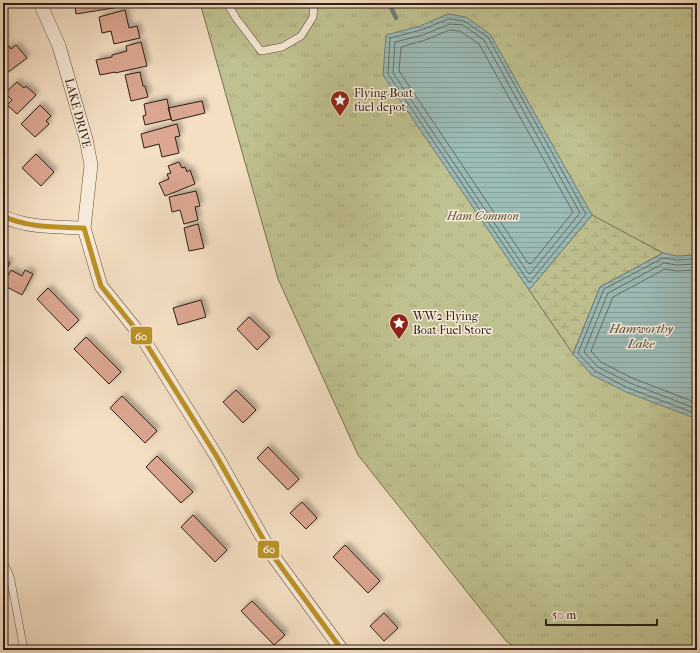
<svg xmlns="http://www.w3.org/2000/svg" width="700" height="653" font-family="'IM FELL French Canon',serif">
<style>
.grass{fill:url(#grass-tufts);stroke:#767052}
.wetland{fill:url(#wetland-marsh);stroke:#767052}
.water{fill:url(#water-rules);stroke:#707d77}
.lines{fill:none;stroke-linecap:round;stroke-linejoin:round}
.shore{stroke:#646e66;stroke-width:1}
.stream{stroke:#707d77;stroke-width:4.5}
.building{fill:#dca791;stroke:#2d1f15;filter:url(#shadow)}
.lane-casing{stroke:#5f4f40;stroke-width:8}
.street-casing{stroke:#5f4f40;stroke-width:14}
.lane{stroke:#f8ead8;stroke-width:7}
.street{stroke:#f8ead8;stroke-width:13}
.bus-1-casing{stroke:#f8ead8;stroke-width:8}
.bus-1{stroke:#ba9227;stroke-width:5}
.labels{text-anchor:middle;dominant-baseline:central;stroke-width:3;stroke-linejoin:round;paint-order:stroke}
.poi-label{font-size:12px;fill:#2d1f15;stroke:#f8ead8;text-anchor:start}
.street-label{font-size:12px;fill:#2d1f15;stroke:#f8ead8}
.park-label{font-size:12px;font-style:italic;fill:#59503a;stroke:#f8ead8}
.water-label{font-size:13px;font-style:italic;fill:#4e4e46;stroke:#f8ead8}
.line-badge{stroke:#f8ead8;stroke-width:1.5}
.badge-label{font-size:11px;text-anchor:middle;font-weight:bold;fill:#fff}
</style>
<defs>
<pattern id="grass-tufts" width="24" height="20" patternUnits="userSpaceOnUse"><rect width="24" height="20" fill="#c0c190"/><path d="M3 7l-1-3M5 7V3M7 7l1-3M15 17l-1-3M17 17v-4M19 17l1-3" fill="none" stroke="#a5a57b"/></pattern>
<pattern id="wetland-marsh" width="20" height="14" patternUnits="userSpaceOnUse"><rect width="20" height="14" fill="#c0c190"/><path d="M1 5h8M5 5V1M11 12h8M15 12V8" fill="none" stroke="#a5a57b"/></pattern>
<pattern id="water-rules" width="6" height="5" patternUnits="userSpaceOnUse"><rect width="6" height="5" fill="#9cbcb8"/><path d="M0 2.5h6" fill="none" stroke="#87a19d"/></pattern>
<filter id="shadow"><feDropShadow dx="3.5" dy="-3.5" stdDeviation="2" flood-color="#0004"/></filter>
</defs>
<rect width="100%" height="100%" fill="#f4dfc3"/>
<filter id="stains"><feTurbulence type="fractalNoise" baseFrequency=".005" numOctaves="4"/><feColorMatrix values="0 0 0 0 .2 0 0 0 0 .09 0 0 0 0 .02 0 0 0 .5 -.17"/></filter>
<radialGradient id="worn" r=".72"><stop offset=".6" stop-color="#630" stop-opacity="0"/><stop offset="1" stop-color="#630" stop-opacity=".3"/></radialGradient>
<path class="grass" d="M200 3H697V650H520L506 641 358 455 278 279Z"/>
<path class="wetland" d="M592 215 663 253 600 287 573 354 529 290Z"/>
<path class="water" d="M448 14 466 17 490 34 592 215 529 290 383 75 386 35 420 26Z
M663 253 677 256 697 255V419L626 392 592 375 573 354 600 287Z"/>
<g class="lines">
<path class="shore" d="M449 19 464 21 488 37 586 214 530 282 528 281 388 74 390 38 421 30Z
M450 24 463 25 484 40 580 213 530 274 528 273 393 73 395 42 423 35Z
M450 30 460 31 479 44 573 212 531 264 528 263 399 71 401 47 425 40Z
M697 259 677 260 663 258 604 289 578 353 595 371 628 388 697 414
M697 264 677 265 664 263 608 293 584 352 598 367 630 383 697 409
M697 270 677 271 665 269 613 297 591 351 601 362 632 378 697 403"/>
<path class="stream" d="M389 3 396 18"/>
</g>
<path class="building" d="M80 3H119L120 7 76 14 75 5 81 4Z
M3 4 5 42 3 43Z
M125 10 129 28 137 26 140 38 114 44 111 31 102 33 99 17Z
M141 42 147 66 115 73V72L100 75 96 60 112 57V55L127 51 126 46Z
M16 45 27 58 7 73 3 68V51L9 46 11 49Z
M140 72 143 86H145L148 97 131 101 125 75Z
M17 82 24 88 26 86 36 95 17 114 7 105 12 100 5 93Z
M167 99 171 119 145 125 143 116 146 115 144 104Z
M202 101 205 113 172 121 168 108Z
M40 105 51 116 46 121 49 124 35 137 21 124Z
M177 124 180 136 175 137 179 153 162 157 159 144 144 148 141 134Z
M36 154 54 172 41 186 22 168Z
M179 162 182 168 185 167 187 172 190 170 195 184 165 196 159 183 169 179 167 174 171 173 168 166Z
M196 191 200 206 195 207 198 220 184 224 180 210 172 212 169 197Z
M198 224 204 248 189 251 184 228Z
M3 259 10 263 3 276Z
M11 270 22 276 25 270 33 274 22 295 3 285Z
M48 288 79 320 68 331 37 299Z
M201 300 206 317 178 325 173 308Z
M249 317 270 337 257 350 237 329Z
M86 337 121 372 109 384 74 349Z
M236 390 256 410 243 423 223 402Z
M122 396 157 431 145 443 110 408Z
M268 447 299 479 288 490 257 458Z
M157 456 193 492 181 503 146 467Z
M302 502 317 518 306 529 290 513Z
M193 515 227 550 215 562 181 527Z
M345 545 380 581 368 593 333 557Z
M252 601 285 635 274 645 241 611Z
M384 613 398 628 384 641 370 626Z"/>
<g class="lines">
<g class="lane-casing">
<path id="lane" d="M227 3 236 18 261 51 282 47 301 36 313 17 314 3
M3 562 10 576 24 650"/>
</g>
<g class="street-casing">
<path id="street" d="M40 3 59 46 86 139 91 165 84 228 101 286 142 337 217 457 271 553 342 650
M3 216C24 228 60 227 84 228"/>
</g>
<use href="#lane" class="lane"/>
<use href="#street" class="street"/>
<g class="bus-1-casing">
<path id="bus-1" d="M3 216C28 228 56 227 84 228
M84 228 101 286 142 337 217 457 271 553 342 650"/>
</g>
<use href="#bus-1" class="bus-1"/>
</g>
<defs>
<g id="sight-pin" transform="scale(1)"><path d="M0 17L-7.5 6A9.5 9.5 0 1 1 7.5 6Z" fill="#8f2418" stroke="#f8ead8"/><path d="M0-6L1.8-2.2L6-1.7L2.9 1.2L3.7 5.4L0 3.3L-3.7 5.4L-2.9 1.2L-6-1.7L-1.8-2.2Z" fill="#fff"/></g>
</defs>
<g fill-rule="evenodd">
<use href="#sight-pin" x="340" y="100"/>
<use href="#sight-pin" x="399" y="323"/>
</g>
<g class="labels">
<g class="poi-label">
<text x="354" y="93">Flying Boat<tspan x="354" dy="14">fuel depot</tspan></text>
<text x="413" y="316">WW2 Flying<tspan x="413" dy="14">Boat Fuel Store</tspan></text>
</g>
<g class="street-label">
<text transform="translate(78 113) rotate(75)">LAKE DRIVE</text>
</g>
<g class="park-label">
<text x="483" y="216">Ham Common</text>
</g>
<g class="water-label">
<text x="641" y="328">Hamworthy<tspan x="641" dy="15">Lake</tspan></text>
</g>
</g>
<g class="line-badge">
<rect x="130" y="326" width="23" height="19" rx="4" fill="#ba9227"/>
<rect x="257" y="540" width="23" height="19" rx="4" fill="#ba9227"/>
</g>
<g class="badge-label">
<text x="141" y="340">60</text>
<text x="269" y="553">60</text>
</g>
<rect width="700" height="653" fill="none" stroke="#f4dfc3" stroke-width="16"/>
<rect x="4" y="4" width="692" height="645" fill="none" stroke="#2d1f15" stroke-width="2"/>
<rect x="8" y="8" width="684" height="637" fill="none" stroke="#2d1f15"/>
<path d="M546 619v6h111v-6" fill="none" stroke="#2d1f15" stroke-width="2"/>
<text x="552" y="619" font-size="12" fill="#2d1f15" stroke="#f8ead8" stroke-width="3" paint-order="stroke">50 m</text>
<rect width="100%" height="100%" filter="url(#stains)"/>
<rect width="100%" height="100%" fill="url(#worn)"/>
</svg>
